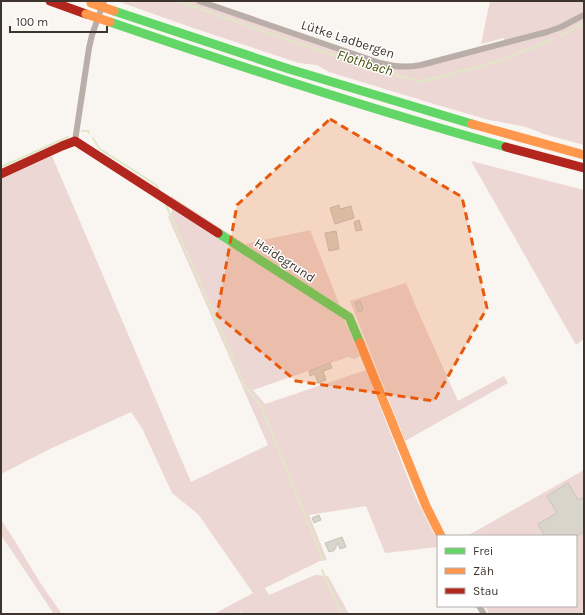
<svg xmlns="http://www.w3.org/2000/svg" width="585" height="615" font-family="Karla,sans-serif">
<style>
.green{fill:#edd7d4}
.lines{fill:none;stroke-linecap:round;stroke-linejoin:round}
.stream{stroke:#e0e7c6;stroke-width:2}
.building{fill:#d9d5ca;stroke:#c6c4bc}
.street{stroke:#baaea9;stroke-width:6}
.fast{stroke:#63d668;stroke-width:9}
.slow{stroke:#ff974d;stroke-width:9}
.jam{stroke:#b3261e;stroke-width:9}
.slow-bridge{stroke:#ff974d;stroke-width:9}
.marked{fill:#e8590c;fill-opacity:0.2;stroke:#e8590c;stroke-width:3;stroke-dasharray:8 5;stroke-linejoin:round}
.labels{text-anchor:middle;dominant-baseline:central;stroke-width:3;stroke-linejoin:round;paint-order:stroke}
.street-label{font-size:13px;fill:#3d352d;stroke:#fff}
.water-label{font-size:14px;font-style:italic;fill:#445007;stroke:#fff}
</style>
<rect width="100%" height="100%" fill="#f9f5f0"/>
<path class="green" d="M117 1H193L392 68 502 46 537 38 550 34 562 29 584 17V145L544 134 534 130 522 126 489 120 434 104 329 72 317 65 299 63 196 29Z
M490 1H584V12L556 27 504 41V38L481 44Z
M52 156 191 482 268 445 168 217 172 212 171 196 245 244 310 230 340 306 345 322 349 330 360 356 355 359 348 357 253 390 265 404 366 370 414 494 438 542V547L385 553 366 506 309 515 327 560 320 561 265 588 269 595 315 575 328 576 349 614H243L241 612 238 614H214L253 593 198 514 172 493 142 428 131 412 50 449 1 474V179Z
M471 161 584 190V339L576 345Z
M406 283 416 307 458 401 504 376 508 383 405 441 350 301Z
M584 470V614H489L485 606H576V536H467Z
M1 520 13 538 41 584 62 614H54L1 535Z"/>
<g class="lines">
<path class="stream" d="M177 1 318 50 420 82 497 62 553 39
M561 36 584 23
M82 131H88L89 133
M93 138 97 145 100 149 155 184 157 186 159 190
M1 167 68 137
M166 205 245 386 261 406 323 560
M322 570 335 600 343 614"/>
</g>
<path class="building" d="M339 205 340 209 351 206 354 218 335 224 330 208Z
M359 220 362 230 356 231 354 222Z
M336 231 339 249 329 251 325 233Z
M360 301 363 310 359 312 355 303Z
M330 363 332 368 323 371 326 380 318 383 315 374 310 376 309 371Z
M568 483 578 500 584 497V532L577 536H545L538 524 557 513 547 496Z
M319 515 321 520 314 523 312 518Z
M342 537 346 547 340 549 338 543 334 551H332L329 552 325 543Z"/>
<g class="lines">
<path class="street" d="M199 1 380 63C394 67 406 68 421 65L547 32 561 27 584 15
M75 141 89 48 92 35 104 1
M479 606 484 614"/>
<path class="fast" d="M114 11 289 69 472 124
M110 22C241 67 373 110 506 147
M218 233 349 317 360 343"/>
<path class="slow" d="M472 124 584 155
M360 343 426 506 441 536"/>
<path class="jam" d="M50 1 86 14
M506 147 584 168
M1 174 62 146 75 141 218 233"/>
<path class="slow-bridge" d="M91 3 114 11
M86 14 110 22"/>
</g>
<path class="marked" d="M330 119 462 197 487 308 434 401 296 381 217 315 237 205Z"/>
<g class="labels">
<g class="street-label">
<text transform="translate(348 39) rotate(18)">Lütke Ladbergen</text>
<text transform="translate(285 260) rotate(33)">Heidegrund</text>
</g>
<g class="water-label">
<text transform="translate(365 63) rotate(18)">Flothbach</text>
</g>
</g>
<rect width="585" height="615" fill="none" stroke="#3d352d" stroke-width="4"/>
<rect x="437" y="535" width="140" height="72" fill="#ffffff" stroke="#b1aeab"/>
<rect x="445" y="548" width="20" height="6" fill="#63d668" stroke="#b1aeab"/>
<text x="473" y="555" font-size="12" fill="#3d352d">Frei</text>
<rect x="445" y="568" width="20" height="6" fill="#ff974d" stroke="#b1aeab"/>
<text x="473" y="575" font-size="12" fill="#3d352d">Zäh</text>
<rect x="445" y="588" width="20" height="6" fill="#b3261e" stroke="#b1aeab"/>
<text x="473" y="595" font-size="12" fill="#3d352d">Stau</text>
<path d="M10 26v6h97v-6" fill="none" stroke="#3d352d" stroke-width="2"/>
<text x="16" y="26" font-size="12" fill="#3d352d" stroke="#ffffff" stroke-width="3" paint-order="stroke">100 m</text>
</svg>
